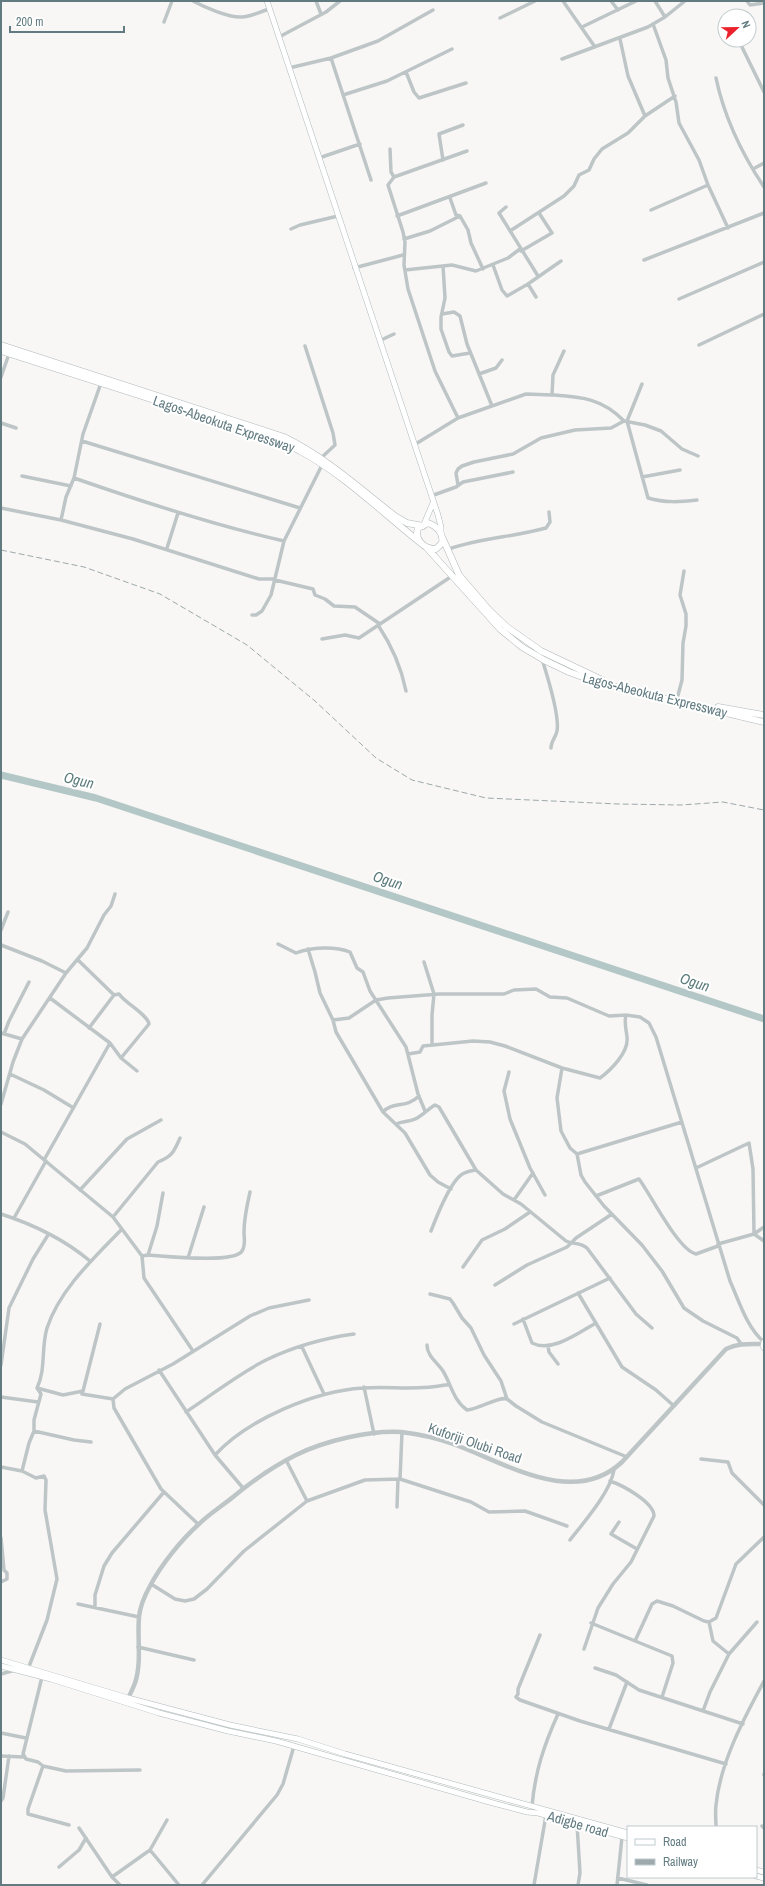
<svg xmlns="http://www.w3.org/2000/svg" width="765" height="1886" font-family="'Archivo Narrow',sans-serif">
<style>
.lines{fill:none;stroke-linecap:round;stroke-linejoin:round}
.river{stroke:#b4c7c7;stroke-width:7}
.secondary-casing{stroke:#b0babc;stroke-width:6}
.trunk-casing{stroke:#b1b8ba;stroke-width:7}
.minor{stroke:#bec5c7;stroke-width:3.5}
.tertiary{stroke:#bec5c7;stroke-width:4.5}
.secondary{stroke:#fff;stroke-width:5}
.trunk{stroke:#fff;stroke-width:6}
.rail{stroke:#9da9ac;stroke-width:1;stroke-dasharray:6 3;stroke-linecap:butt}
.labels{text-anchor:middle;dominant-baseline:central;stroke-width:4;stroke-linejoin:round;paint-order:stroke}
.street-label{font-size:14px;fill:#617b81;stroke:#fff}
.water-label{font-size:15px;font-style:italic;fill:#5c7c7c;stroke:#fff}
</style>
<rect width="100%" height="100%" fill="#f8f7f5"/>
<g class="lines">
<path class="river" d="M1 775 96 798 764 1019"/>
<g class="secondary-casing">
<path id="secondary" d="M267 1 438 515 441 527V533
M424 524 433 503
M764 1342 763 1346 764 1348
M1 1660 128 1698 230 1725 298 1739 345 1754 628 1833
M1 1666 51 1679 159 1713 228 1731 276 1741 493 1803 527 1812 538 1813 628 1838
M756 1870 764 1872
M756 1876 764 1878"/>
</g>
<g class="trunk-casing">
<path id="trunk" d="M1 345 284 437C325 457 359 488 395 516L407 523 423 526
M1 351 257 433C272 438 286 443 300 451 342 473 384 514 422 544
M428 523C437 526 444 534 442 543L436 549C424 549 414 540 418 528Z
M443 539 459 575 489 610 507 627 541 651 602 680
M427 548 500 629 522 647 544 660 569 672 596 682 764 722
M718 707 764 715"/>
</g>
<path class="minor" d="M193 1C204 7 229 18 242 17 251 17 261 11 270 9
M316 1 321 14
M563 1 595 47
M611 1 618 10
M655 1 665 17
M747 1 750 5 764 3
M500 18 535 1
M164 22 172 1
M653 24 666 60 668 78 676 102 679 123 699 160 708 185 728 228
M582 27 636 1
M279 37 326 12 340 1
M620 39 628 76 645 116
M739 41 764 92
M331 58 371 180
M562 59 648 27 665 17 685 1
M289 68 331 58 378 41 433 10
M406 72 414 92 419 98 466 83
M716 78C724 116 742 154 764 187
M343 95 387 81 452 49
M390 149 391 172 394 177
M319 158 360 144
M443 160 439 134 463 125
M753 169 764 163
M506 207 499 213 538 276
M651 210 708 185
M397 216 486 183
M460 216 468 230 471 243 483 269
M291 229 300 225 338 216
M510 231 564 196 574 186 579 175 589 170 594 159 602 149 628 133 645 116 675 96
M404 239 430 231 460 216 456 215 450 198
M521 251 552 233 539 213
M644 260 764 213
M493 265 502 290 507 296 528 284 561 261
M443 266 445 298 441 317V329L449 352 452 356 470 353
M354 268 403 255
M405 270 452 265 476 271 508 258 520 249
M528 284 536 297
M679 299 764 262
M442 314 454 312 460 316 467 344 492 406
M379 341 394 334
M699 345 764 314
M305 346 333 433 335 445 321 458
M479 374 496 368 502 360
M1 377 9 354
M642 384 627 421 648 498C665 503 680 502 697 500
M552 395C581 397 602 398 624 421
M458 418 435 371 408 289 404 265 405 242 403 232 388 185 394 177 467 151
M1 423 16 428
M82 441 300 508
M414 445 458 418 526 394 552 395 553 375 564 351
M22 476 71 486
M642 477 680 470
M74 478C143 502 213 525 284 541
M458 485 456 473 458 469 462 466 474 462 513 454 541 438 575 430 611 428 624 421 645 425 661 431 682 449 698 456
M431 496 456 487 463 482 513 472
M1 508 61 520 133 539 259 579H274
M61 520 66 497 74 478 83 434 101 383
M167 548 178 513
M449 549C480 538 514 537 546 528L550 522 549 512
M275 580 313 589 315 595 325 599 334 606 355 607 380 624
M252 615H256L262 611 271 595 284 541 322 465
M378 625C392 646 401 666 406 691
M322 639 345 635 359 638 452 576
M542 659C547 675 560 715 557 731 556 737 551 741 551 748
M677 699 682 680 683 643 686 626V614L680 595 684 571
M1 930 8 912
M278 944 296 953C311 947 335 946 350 952L357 968 363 972 370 991 406 1047 418 1094 425 1111
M1 945 42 961 66 973
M308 949 315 972 320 993 333 1020 336 1032 383 1112 405 1133 430 1175 438 1182 451 1189
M78 960 114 995
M424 962 434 994 432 1015V1045
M50 998 110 1043 121 1058 137 1071
M333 1020 349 1018 376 1000 388 998 439 994H504L514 990 536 989 550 997 567 998 609 1016 626 1015 640 1017 649 1023 656 1037 730 1281C739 1301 747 1328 764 1342
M89 1028 114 995 119 994C125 1003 148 1015 149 1024L121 1058
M1 1033 22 1039
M4 1034 9 1021 29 982
M408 1054 420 1052 423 1046 473 1041 490 1042 505 1046 562 1068 600 1078C611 1070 629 1052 627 1037 626 1028 624 1023 626 1015
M562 1068 557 1098 561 1131 570 1148 577 1154 581 1175 585 1182 604 1206 642 1245 662 1271 684 1308 703 1321 737 1338 741 1344
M509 1072 504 1091 510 1119 530 1168 545 1195
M10 1074 44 1090 72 1107
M1 1104 13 1062 22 1039 66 973 87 948 104 915 111 906 115 894
M383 1112C392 1101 406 1109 419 1096
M396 1124C403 1121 409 1122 415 1119 421 1117 428 1109 435 1105L439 1107 476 1170 503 1194 521 1204 566 1241C574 1245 580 1242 587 1248L636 1314 652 1328
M1 1132 25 1144 113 1217 142 1256 144 1278 193 1351
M577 1154 682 1122
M44 1160 110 1043
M696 1168 749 1143 753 1169 754 1234 764 1241
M80 1190 127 1139 161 1120
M596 1196 639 1179C651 1195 678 1250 696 1254L718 1246
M514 1200 533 1173
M1 1214C32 1224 65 1240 90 1261
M113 1217 158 1162C173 1156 174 1151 180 1138
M14 1218 46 1161
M431 1231C436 1218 450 1183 461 1175 466 1171 471 1171 476 1170
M718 1244 754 1234 764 1227
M148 1255 157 1226 163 1193
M142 1256 148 1255C164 1256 234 1264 242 1251 246 1245 244 1238 244 1232 244 1219 247 1205 250 1192
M188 1258 204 1207
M463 1267 482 1240 505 1229 530 1212
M495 1285 527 1265 567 1247 576 1238 612 1214
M578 1293 622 1367 656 1390 674 1406
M430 1294 450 1299 453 1303 462 1318 471 1328 484 1355 501 1381 507 1399 516 1406 542 1422 627 1457
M523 1319 532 1343C552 1353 578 1333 596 1323
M514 1324 610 1278
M427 1345C427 1356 437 1362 443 1371 451 1384 453 1400 467 1410 479 1409 499 1396 507 1399
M548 1346 549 1352 558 1364
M302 1347 324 1394
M1 1365 9 1308 33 1259 48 1235
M159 1370 215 1455 243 1488
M364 1387 374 1434
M37 1388 63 1395 83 1391 82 1394 113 1399
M83 1391 100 1324
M1 1397 38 1402
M186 1412C212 1395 238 1374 266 1360 293 1347 325 1338 354 1334
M34 1431 74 1440 91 1442
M215 1455C248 1419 315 1391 363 1388 391 1386 417 1391 445 1385H449
M701 1459 728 1462 732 1473 764 1505
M286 1460 307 1501
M1 1467 22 1471 36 1478 44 1476 46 1480 45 1510 57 1579 47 1620 28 1669
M22 1471 29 1443 34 1431V1420L41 1394 37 1388C46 1370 41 1348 47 1328 60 1289 94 1258 122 1229
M400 1479 402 1432
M397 1507 398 1479
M619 1522 611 1534 637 1549
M198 1524 161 1489 114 1408 113 1399 125 1389 173 1364 250 1316 269 1308 309 1300
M1 1538 4 1570 7 1573V1579L1 1582
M570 1540C584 1522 610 1493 614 1470
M151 1584 175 1599 185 1601 194 1599 207 1589 244 1551 307 1501 365 1480 400 1479 471 1502 489 1512 525 1511 567 1526
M78 1604 139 1617
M95 1607V1595L104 1566 112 1553 164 1492
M709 1622 713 1641 729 1654
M591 1623 672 1656 673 1663 662 1697
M540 1635 518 1689V1694L516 1697 520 1700 580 1721 726 1764
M635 1641 652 1604 657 1601 673 1606 704 1621 709 1622 716 1618 736 1564 764 1537
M138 1647 194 1660
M584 1649 598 1608 613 1584 631 1562 654 1516C654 1502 622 1485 610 1481
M595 1668 616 1675 639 1690 743 1724
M1 1674 15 1670
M42 1677 23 1754 26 1759 38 1762 43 1766 28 1809V1814L69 1825
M703 1711 710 1692 729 1654 757 1622
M609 1729 627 1682
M1 1733 26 1738
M1 1756 23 1757
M43 1766 66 1771 140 1770
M764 1774V1775
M1 1801 3 1798 9 1756
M532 1806C535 1772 544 1745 558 1714
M577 1824 580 1873 578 1885
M762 1826 764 1828
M716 1827C716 1820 715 1812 716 1805 720 1763 744 1718 764 1681
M79 1828 112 1877 120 1885
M150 1850 179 1885
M59 1867 79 1850 86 1838
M112 1877 150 1850 167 1820
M618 1878 647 1885
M202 1885 277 1795 283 1784 294 1746
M534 1885 546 1815
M617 1885 622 1837"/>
<path class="tertiary" d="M128 1698C131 1693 133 1688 135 1683 142 1662 137 1638 139 1617 140 1606 145 1595 150 1586 161 1565 181 1540 199 1524 209 1514 222 1506 233 1497 251 1482 274 1466 296 1455 324 1441 370 1430 401 1432 418 1434 437 1438 453 1444 504 1462 573 1508 622 1462L726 1349C738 1343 749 1344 763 1344"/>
<use href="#secondary" class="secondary"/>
<use href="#trunk" class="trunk"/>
<path class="rail" d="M1 550 84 567 160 594 247 645 315 701 376 758 412 780 486 798 618 804 681 805 723 802 764 810"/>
</g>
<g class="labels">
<g class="street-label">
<text transform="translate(224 424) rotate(19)">Lagos-Abeokuta Expressway</text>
<text transform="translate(655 695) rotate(14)">Lagos-Abeokuta Expressway</text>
<text transform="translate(475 1443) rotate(19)">Kuforiji Olubi Road</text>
<text transform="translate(578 1824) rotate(16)">Adigbe road</text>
</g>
<g class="water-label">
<text transform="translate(79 780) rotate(14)">Ogun</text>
<text transform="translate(388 880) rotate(18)">Ogun</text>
<text transform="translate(695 982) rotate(18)">Ogun</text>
</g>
</g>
<rect width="765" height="1886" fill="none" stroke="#617b81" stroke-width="4"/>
<rect x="627" y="1826" width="130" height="52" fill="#ffffff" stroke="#c0cacd"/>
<rect x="635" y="1839" width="20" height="6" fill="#ffffff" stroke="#c0cacd"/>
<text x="663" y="1846" font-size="12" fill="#617b81">Road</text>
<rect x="635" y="1859" width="20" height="6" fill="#9da9ac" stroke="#c0cacd"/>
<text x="663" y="1866" font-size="12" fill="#617b81">Railway</text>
<g transform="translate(737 28) rotate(68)"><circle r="19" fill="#ffffff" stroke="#c0cacd"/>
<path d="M0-3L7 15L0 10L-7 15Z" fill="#eb222b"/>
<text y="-6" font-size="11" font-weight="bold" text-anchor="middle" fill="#617b81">N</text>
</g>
<path d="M10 26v6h114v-6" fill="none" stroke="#617b81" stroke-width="2"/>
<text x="16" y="26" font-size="12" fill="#617b81" stroke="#ffffff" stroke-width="3" paint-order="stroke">200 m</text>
</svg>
